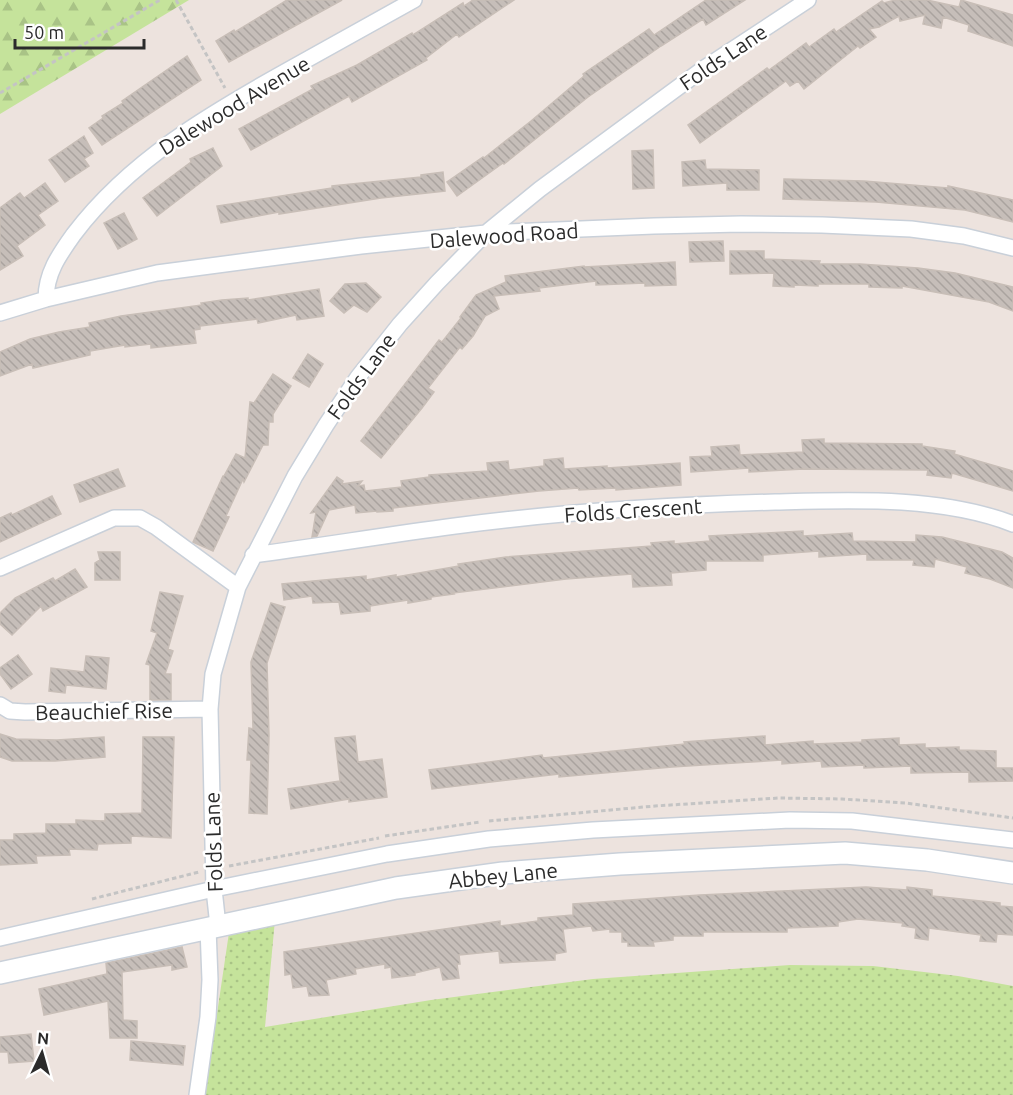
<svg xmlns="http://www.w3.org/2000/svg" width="1013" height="1095" font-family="Ubuntu,sans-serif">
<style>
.grass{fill:url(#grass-dots)}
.forest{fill:url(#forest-firs)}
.building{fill:url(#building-back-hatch);stroke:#c8beb7;stroke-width:1.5}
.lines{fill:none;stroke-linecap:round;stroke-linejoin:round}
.street-casing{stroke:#c9d0d9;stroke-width:18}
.secondary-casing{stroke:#c9d0d9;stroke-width:24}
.path{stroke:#c4c4c4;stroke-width:3;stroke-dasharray:4.5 3;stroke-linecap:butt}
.street{stroke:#fff;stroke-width:15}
.secondary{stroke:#fff;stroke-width:21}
.labels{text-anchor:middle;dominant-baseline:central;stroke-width:5;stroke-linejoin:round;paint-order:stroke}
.street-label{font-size:21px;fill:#2b2b2b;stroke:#fff}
</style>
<defs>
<pattern id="grass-dots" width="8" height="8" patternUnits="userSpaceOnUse" patternTransform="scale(1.5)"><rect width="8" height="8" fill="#c5e39b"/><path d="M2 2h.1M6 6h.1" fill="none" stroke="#a9c386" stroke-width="1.8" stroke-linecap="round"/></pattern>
<pattern id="forest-firs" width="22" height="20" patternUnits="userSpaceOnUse" patternTransform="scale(1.5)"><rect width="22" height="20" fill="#c5e39b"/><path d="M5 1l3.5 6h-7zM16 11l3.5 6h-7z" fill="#a9c386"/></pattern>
<pattern id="building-back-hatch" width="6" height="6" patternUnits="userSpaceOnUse" patternTransform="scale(1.5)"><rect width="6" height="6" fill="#c6beb9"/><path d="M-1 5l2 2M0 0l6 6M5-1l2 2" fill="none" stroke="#aaa39f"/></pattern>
</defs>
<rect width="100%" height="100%" fill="#ede3de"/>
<path class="grass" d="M276 909 265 1027 431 1000 593 979 790 965 873 966 958 976 1013 986V1095H205L231 919Z"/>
<path class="forest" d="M0 0H189L0 114Z"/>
<path class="building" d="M287 0H342L229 62 216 41 234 30 235 32Z
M473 0H514L459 37 457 34 426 58 427 60 352 102 349 96 251 150 239 129 313 89 311 86 357 65 412 33 413 35 463 3 464 6Z
M706 0H745L706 25 703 19 661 46 588 97 504 164 503 163 457 196 447 182 483 157 484 158 531 121 584 76 583 74 649 29 654 35Z
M895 0H927L959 7 961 0 1013 15V46L968 31 969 25 943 17 941 28 923 24 925 15 900 21 899 16 879 27 869 29 876 37 860 48 858 46 804 89 798 81 790 86 786 81 700 143 688 125 767 68 769 70 806 43 809 47 834 29 836 32 882 1 884 3Z
M187 56 201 80 102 145 89 128 103 118 102 116 123 103 122 101Z
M84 136 93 153 84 159 89 166 65 182 49 160Z
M213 148 222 166 157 216 143 198 191 162 190 159Z
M653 150 654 188 633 189 632 151Z
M705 160 706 169 759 170V190H727V183L683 186 682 162Z
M443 172 445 191 381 198 279 214V212L221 223 217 206 332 188V186L421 177V175Z
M784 179 864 181 948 188V186L1013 200V222L965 210 876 202 783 199Z
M45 183 58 201 38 215 45 225 17 246 23 256 0 270V208L20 193 24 198Z
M124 213 137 239 118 249 104 223Z
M723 241 724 261 690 262 689 242Z
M730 251H764V259L820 261 819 264H860L918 268 955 273 1013 287V311L989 302 902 286V288L869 287V284H818V286L794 285V287L773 286 774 273 730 274Z
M675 262 676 285 645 286V283L596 285V281L539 288 540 291 494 296 499 309 485 316 473 336 462 349 460 347 428 388 434 392 422 408 381 458 361 441 439 340 442 342 461 318 460 317 476 295 506 282 505 276 584 266V267Z
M366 283 381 297 367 312 354 305 344 313 330 301 345 284Z
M319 289 324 316 297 320 296 315 258 323 257 319 200 326V329L194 330 196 343 151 348V344L125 347V345L90 351V355L33 368 32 364 0 376V352L30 339 59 332 90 327 89 323 121 316 202 305 201 303 222 300 248 298V300Z
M308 354 323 364 309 387 293 378Z
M273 374 291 386 273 414V422H269L268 445H263L244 482 243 479 226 516 229 517 213 551 193 542 223 476H224L236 454 245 458 250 402 254 403Z
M824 439V443L922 444V446L955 451 954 454 1013 471V491L952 473 951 478 927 475 928 470 804 469 749 472V468L691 472 690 457 712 456 711 447 739 445 740 455 803 452 802 440Z
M563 458 564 469 607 466V468L680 463 681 485 616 490V488L579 490 578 488 539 491 393 508V511L377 512V511L356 513 355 505 329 510 317 536 312 537 316 512 311 513 337 477 343 481 342 484 362 481 358 486 364 485 365 491 402 487 401 481 429 477V475L488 471 487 463 508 461 509 470 544 466V460Z
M118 469 125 486 80 502 74 485Z
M52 496 61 514 0 542V518L11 513 12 515Z
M803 531V536L852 533 853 541 916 542V535L942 537 1002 552 1013 558V588L990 579 965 573 967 567 935 559 934 567 913 565 914 560H867V554L819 557V551L763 555V561H706V570L671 573 672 585 633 587 632 574 566 579 453 593 454 594 431 597V599L408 603V600L370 606V611L341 614 339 602 313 603 312 596 284 600 282 584 366 576V580L396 575V577L459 566 458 564 506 557 652 546 651 543 674 541V544L710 541 709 536Z
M98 552H120V580H95V563L100 560Z
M75 569 87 587 43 611 41 606 12 635 0 624V613L15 598 53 578 55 581Z
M160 592 183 596 168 649 173 651 165 674H171V700H150V665L146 664 157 633 151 631Z
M271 603 285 607 267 663 269 736 267 814 249 813 251 760H247L249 728 253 729 251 662Z
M18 655 32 674 11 689 0 674V668Z
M86 656 109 658 106 689 66 685 65 693 49 691 51 668 84 672Z
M0 734 16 739 57 740 104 737 105 757 55 761H12L0 757Z
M355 736 358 762 382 759 387 797 349 802V799L291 809 288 789 340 781 335 738Z
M765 736V745L813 741V744L862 742V740L899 738V745L925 744V748L959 747V750L996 751V768H1013V781L969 782V772L911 773V766L864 768V765L822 767 821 761 782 764V760L672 767 559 777V774L432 789 429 770 542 755 543 758 685 744 684 742Z
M143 737H174L171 838 131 836V843L98 844 97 850 69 849 70 855 36 856 37 863 0 865V840H14V834L46 833V824H76V820L105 821V814L142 813Z
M866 887 907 890V887L932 890V896L1000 903V906L1013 907V935L997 934 996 942 980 941 981 935 929 928 928 940 915 938 916 928 902 926 903 923 858 919 838 922V926L787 928V932H703V936H673V940L653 942 654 946H628V942H622V932H610V929L593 931 591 926 563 929 566 952 555 954V960L500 963 499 951 459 955 460 964H457L459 978 443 980 440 967 415 973V975L392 978 391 967 385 968V964L355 969 356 974 326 980 329 995 309 996 307 986 293 988 291 974 285 975 284 952 500 921V926L538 921V918L573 915V904L700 895Z
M182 947 187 967 172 970V965L122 972 123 1020 137 1021V1038H110L108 1001 44 1015 39 989 107 974 106 963Z
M31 1034 34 1061 9 1063 8 1052H0V1037Z
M131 1041 185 1046 183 1065 130 1060Z"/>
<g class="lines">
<g class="street-casing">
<path id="street" d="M46 299C46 273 59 255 74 234 130 160 211 113 290 69 332 46 373 23 414 0
M0 313 46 299 157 273 361 246 486 233 654 226 741 224 822 225 911 229 964 236 1013 248
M253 555C320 546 387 535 455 526 561 512 669 505 775 502 852 500 941 496 1013 524
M0 568 114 518H140L156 527 238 587
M0 705 10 711 25 712 210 709
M218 926 214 889 210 709 213 674 238 587 295 476 326 425 358 377 400 324 437 283 486 233 540 189 703 69 808 0
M0 938 214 889 387 854 489 839 593 830 790 820 852 821 1013 840
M197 1095 208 1017 210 980 208 928"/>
</g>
<g class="secondary-casing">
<path id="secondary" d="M0 973 396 888 503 873 620 864 845 853 927 860 1013 873"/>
</g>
<path class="path" d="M176 0 225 88
M0 93 160 0
M489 821 655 806 779 798 842 799 906 803 1013 818
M385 836 480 822
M229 866 379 838
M92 899 199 872"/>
<use href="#street" class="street"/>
<use href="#secondary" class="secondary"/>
</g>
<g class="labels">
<g class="street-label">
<text transform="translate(723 57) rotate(-34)">Folds Lane</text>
<text transform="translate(234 105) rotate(-31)">Dalewood Avenue</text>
<text transform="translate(504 235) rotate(-4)">Dalewood Road</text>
<text transform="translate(361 376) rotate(-54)">Folds Lane</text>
<text transform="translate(633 510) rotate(-4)">Folds Crescent</text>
<text transform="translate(104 711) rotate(-1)">Beauchief Rise</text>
<text transform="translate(213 842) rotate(-92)">Folds Lane</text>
<text transform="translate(503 875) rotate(-6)">Abbey Lane</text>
</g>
</g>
<g transform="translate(42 1053) rotate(5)" stroke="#ffffff" stroke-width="4.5" paint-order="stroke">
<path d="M0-4.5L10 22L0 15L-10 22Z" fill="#2b2b2b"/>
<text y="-9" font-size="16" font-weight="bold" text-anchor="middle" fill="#2b2b2b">N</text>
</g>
<path d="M15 39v9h129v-9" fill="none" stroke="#2b2b2b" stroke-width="3"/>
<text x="24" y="39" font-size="18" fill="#2b2b2b" stroke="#ffffff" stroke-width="4.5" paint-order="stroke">50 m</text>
</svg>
